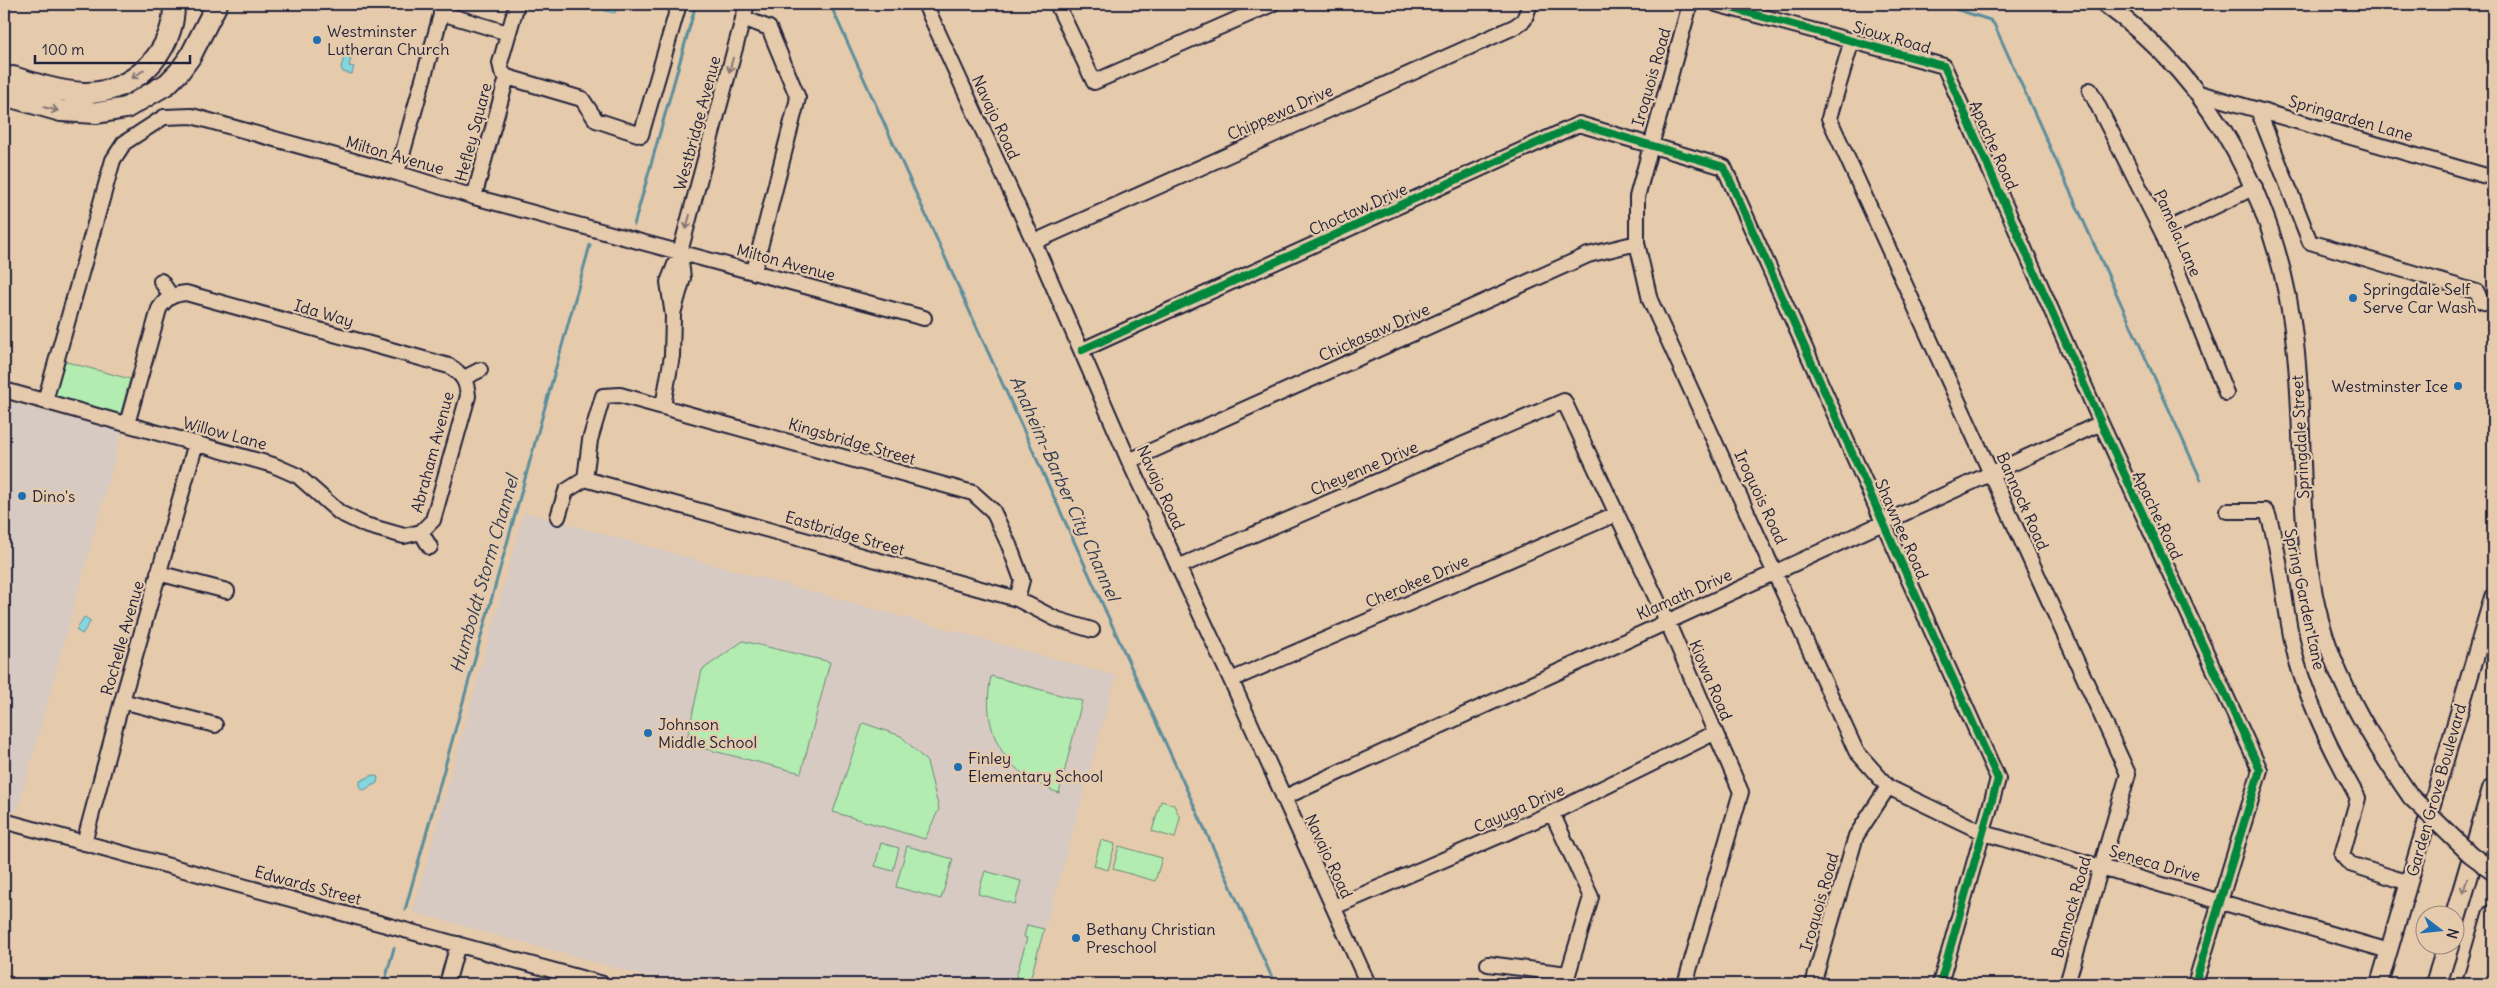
<svg xmlns="http://www.w3.org/2000/svg" width="2497" height="988" font-family="Delius,sans-serif">
<style>
.built{fill:#d7cac3}
.green{fill:#b2ecb0;stroke:#6a8776}
.water{fill:#85d6dd;stroke:#5d8e9c}
.lines{fill:none;stroke-linecap:round;stroke-linejoin:round}
.stream{stroke:#5d8e9c;stroke-width:3}
.minor-casing{stroke:#22223b;stroke-width:18}
.major-casing{stroke:#22223b;stroke-width:20}
.highway-casing{stroke:#22223b;stroke-width:24}
.minor{stroke:#e5caac;stroke-width:14}
.major{stroke:#e5caac;stroke-width:16}
.highway{stroke:#e5caac;stroke-width:20}
.major-bridge-casing{stroke:#22223b;stroke-width:20;stroke-linecap:butt}
.major-bridge{stroke:#e5caac;stroke-width:16}
.cycleway-casing{stroke:#e5caac;stroke-width:11}
.cycleway{stroke:#00873e;stroke-width:8}
.oneway{stroke:#847674}
.poi-dot{fill:#1f6fb2;stroke:#e5caac;stroke-width:2}
.labels{text-anchor:middle;dominant-baseline:central;stroke-width:4.5;stroke-linejoin:round;paint-order:stroke}
.poi-label{font-size:16px;fill:#22223b;stroke:#e5caac;text-anchor:start}
.street-label{font-size:16px;fill:#22223b;stroke:#e5caac}
.water-label{font-size:18px;font-style:italic;fill:#313d53;stroke:#e5caac}
</style>
<rect width="100%" height="100%" fill="#e5caac"/>
<filter id="ink" filterUnits="userSpaceOnUse"><feTurbulence type="fractalNoise" baseFrequency=".02" numOctaves="2"/><feDisplacementMap in="SourceGraphic" scale="10" xChannelSelector="R" yChannelSelector="G"/><feConvolveMatrix kernelMatrix="1 2 1 2 8 2 1 2 1" color-interpolation-filters="sRGB"/></filter>
<g filter="url(#ink)">
<path class="built" d="M4 401 122 432 17 812 4 808Z
M524 512 1116 676 1030 984H674L413 912Z"/>
<path class="green" d="M63 361 130 379 120 416 53 397Z
M743 641 830 662 801 773 686 744 702 670Z
M991 676 1082 701 1059 793C1005 774 980 733 991 676Z
M863 723 901 736 927 762 939 809 925 839 833 812Z
M1161 801 1174 805 1180 818 1175 838 1152 831Z
M1101 840 1115 844 1108 870 1094 866Z
M881 843 899 848 893 871 875 866Z
M907 846 953 859 941 899 896 887Z
M1119 846 1162 858 1155 881 1113 869Z
M985 871 1021 881 1015 904 978 894Z
M1027 925 1044 929 1029 984H1014L1027 938 1024 937Z"/>
<path class="water" d="M600 4H618L615 13 605 11 606 5Z
M344 57 351 59 349 66 354 67 352 74 343 72 341 67Z
M84 617 91 621 82 634 76 630Z
M373 775 378 777 377 783 364 790 360 788V781Z"/>
<g class="lines">
<path class="stream" d="M830 4 1275 984
M1955 4V9L1990 20 1994 24 2201 480
M634 225 696 4
M405 910 590 245
M384 984 394 948"/>
<g class="minor-casing">
<path id="minor" d="M517 4 500 63 502 72 507 77 582 99 596 120 641 135 679 4
M925 4 1034 242 1129 461 1231 680 1368 984
M1057 4 1094 82 1272 4
M1690 4 1637 197V243L1650 300 1856 751 1888 787 1856 836 1813 984
M1716 4 1944 66 2101 423 2260 770 2195 984
M441 13 508 33
M743 18 769 28 798 98 754 271
M1852 40 1829 118 2128 774 2067 984
M2090 90 2162 232 2226 393
M2199 93 2493 178
M2258 110 2310 242 2477 292 2481 301 2493 305
M397 173 444 4
M474 197 507 77
M2162 232 2255 187
M1034 242 1514 27 1524 20 1530 4
M161 281 171 296
M674 310 683 278 680 253
M1082 350 1579 124 1724 167 1998 779 1940 984
M464 378 480 370
M4 390 273 465 298 476 340 513 365 525 404 536 421 532 433 520 468 396C467 381 462 374 449 366L186 293C173 294 166 298 159 309L127 424
M45 401 113 160 124 143 164 117 192 116 397 173 474 197 924 318
M663 406 672 356 673 316 668 282 680 252 747 4
M1129 461 1588 255 1637 243
M585 479 1017 599 1056 619 1092 630
M2227 511H2265L2268 515C2283 561 2284 615 2297 662 2311 710 2333 754 2358 798L2342 855 2350 864 2409 883
M558 517 566 491 585 479 590 440 603 396 620 395 973 493 993 511 1009 545 1022 580 1017 599
M421 532 430 547
M1178 567 1564 401 1667 621 1741 792 1685 984
M158 573 227 591
M1231 680 1616 514
M122 701 215 725
M1888 787 1984 833 2389 951
M1283 798 2101 423
M1552 813 1591 897 1565 984
M4 821 603 984
M84 843 122 701 196 443
M1334 907 1552 813 1714 733
M1488 964 1568 974
M4 983 8 984
M447 984 458 944"/>
</g>
<g class="major-casing">
<path id="major" d="M2105 4C2217 84 2280 209 2295 344 2305 428 2298 512 2314 595 2329 670 2368 735 2411 797
M2379 984 2493 597"/>
</g>
<g class="highway-casing">
<path id="highway" d="M4 79 13 77C35 84 60 92 84 93 133 94 175 52 174 4
M4 95 61 111 97 113 126 108 167 84 179 72 190 57 217 4
M2454 922 2493 789
M2436 984 2448 946
M2473 984 2493 915"/>
</g>
<use href="#minor" class="minor"/>
<use href="#major" class="major"/>
<use href="#highway" class="highway"/>
<g class="major-bridge-casing">
<path id="major-bridge" d="M2411 797 2470 854 2493 871"/>
</g>
<use href="#major-bridge" class="major-bridge"/>
<g class="cycleway-casing">
<path id="cycleway" d="M1716 4 1944 66 2101 423 2260 770 2195 984
M1082 350 1579 124 1724 167 1998 779 1940 984"/>
</g>
<use href="#cycleway" class="cycleway"/>
</g>
<defs><path id="oneway-shaft" d="M-6 0H5M1.5-3L5.5 0L1.5 3" fill="none" stroke-width="1.6" stroke-linecap="round" stroke-linejoin="round" transform="scale(1.25)"/></defs>
<g class="oneway">
<use href="#oneway-shaft" transform="translate(731 65) rotate(105)"/>
<use href="#oneway-shaft" transform="translate(138 74) rotate(145)"/>
<use href="#oneway-shaft" transform="translate(51 109) rotate(14)"/>
<use href="#oneway-shaft" transform="translate(688 222) rotate(105)"/>
<use href="#oneway-shaft" transform="translate(2465 886) rotate(106)"/>
</g>
</g>
<g class="poi-dot">
<circle cx="317" cy="40" r="5"/>
<circle cx="2353" cy="298" r="5"/>
<circle cx="2458" cy="386" r="5"/>
<circle cx="22" cy="496" r="5"/>
<circle cx="648" cy="733" r="5"/>
<circle cx="958" cy="767" r="5"/>
<circle cx="1076" cy="938" r="5"/>
</g>
<g class="labels">
<g class="poi-label">
<text x="327" y="31">Westminster<tspan x="327" dy="18">Lutheran Church</tspan></text>
<text x="2363" y="289">Springdale Self<tspan x="2363" dy="18">Serve Car Wash</tspan></text>
<text x="2448" y="386" text-anchor="end">Westminster Ice</text>
<text x="32" y="496">Dino's</text>
<text x="658" y="724">Johnson<tspan x="658" dy="18">Middle School</tspan></text>
<text x="968" y="758">Finley<tspan x="968" dy="18">Elementary School</tspan></text>
<text x="1086" y="929">Bethany Christian<tspan x="1086" dy="18">Preschool</tspan></text>
</g>
<g class="street-label">
<text transform="translate(1892 37) rotate(16)">Sioux Road</text>
<text transform="translate(1651 77) rotate(-74)">Iroquois Road</text>
<text transform="translate(1280 112) rotate(-24)">Chippewa Drive</text>
<text transform="translate(996 117) rotate(65)">Navajo Road</text>
<text transform="translate(2351 118) rotate(16)">Springarden Lane</text>
<text transform="translate(697 123) rotate(-75)">Westbridge Avenue</text>
<text transform="translate(473 132) rotate(-75)">Hefley Square</text>
<text transform="translate(1994 145) rotate(66)">Apache Road</text>
<text transform="translate(395 155) rotate(16)">Milton Avenue</text>
<text transform="translate(1358 209) rotate(-24)">Choctaw Drive</text>
<text transform="translate(2178 233) rotate(66)">Pamela Lane</text>
<text transform="translate(786 262) rotate(15)">Milton Avenue</text>
<text transform="translate(324 313) rotate(16)">Ida Way</text>
<text transform="translate(1374 332) rotate(-24)">Chickasaw Drive</text>
<text transform="translate(225 433) rotate(15)">Willow Lane</text>
<text transform="translate(2300 437) rotate(-93)">Springdale Street</text>
<text transform="translate(852 441) rotate(16)">Kingsbridge Street</text>
<text transform="translate(432 452) rotate(-75)">Abraham Avenue</text>
<text transform="translate(1364 468) rotate(-23)">Cheyenne Drive</text>
<text transform="translate(1161 487) rotate(65)">Navajo Road</text>
<text transform="translate(1761 497) rotate(65)">Iroquois Road</text>
<text transform="translate(2023 501) rotate(66)">Bannock Road</text>
<text transform="translate(2158 515) rotate(65)">Apache Road</text>
<text transform="translate(1902 529) rotate(66)">Shawnee Road</text>
<text transform="translate(845 533) rotate(16)">Eastbridge Street</text>
<text transform="translate(1417 581) rotate(-23)">Cherokee Drive</text>
<text transform="translate(1684 594) rotate(-24)">Klamath Drive</text>
<text transform="translate(2305 599) rotate(78)">Spring Garden Lane</text>
<text transform="translate(122 638) rotate(-74)">Rochelle Avenue</text>
<text transform="translate(1711 680) rotate(67)">Kiowa Road</text>
<text transform="translate(2436 790) rotate(-74)">Garden Grove Boulevard</text>
<text transform="translate(1519 808) rotate(-24)">Cayuga Drive</text>
<text transform="translate(1329 856) rotate(65)">Navajo Road</text>
<text transform="translate(2155 863) rotate(16)">Seneca Drive</text>
<text transform="translate(308 885) rotate(15)">Edwards Street</text>
<text transform="translate(1819 902) rotate(-74)">Iroquois Road</text>
<text transform="translate(2071 907) rotate(-74)">Bannock Road</text>
</g>
<g class="water-label">
<text transform="translate(1065 488) rotate(66)">Anaheim-Barber City Channel</text>
<text transform="translate(484 574) rotate(-74)">Humboldt Storm Channel</text>
</g>
</g>
<rect width="2497" height="988" fill="none" stroke="#e5caac" stroke-width="20"/>
<rect x="10" y="10" width="2477" height="968" fill="none" stroke="#22223b" stroke-width="2" filter="url(#ink)"/>
<g transform="translate(2440 930) rotate(106)"><circle r="24" fill="#e5caac" stroke="#97877f"/>
<path d="M0-4L9 19L0 12L-9 19Z" fill="#1f6fb2"/>
<text y="-8" font-size="14" font-weight="bold" text-anchor="middle" fill="#22223b">N</text>
</g>
<path d="M35 55v8h155v-8" fill="none" stroke="#22223b" stroke-width="2.5"/>
<text x="42" y="55" font-size="15" fill="#22223b" stroke="#e5caac" stroke-width="4" paint-order="stroke">100 m</text>
</svg>
